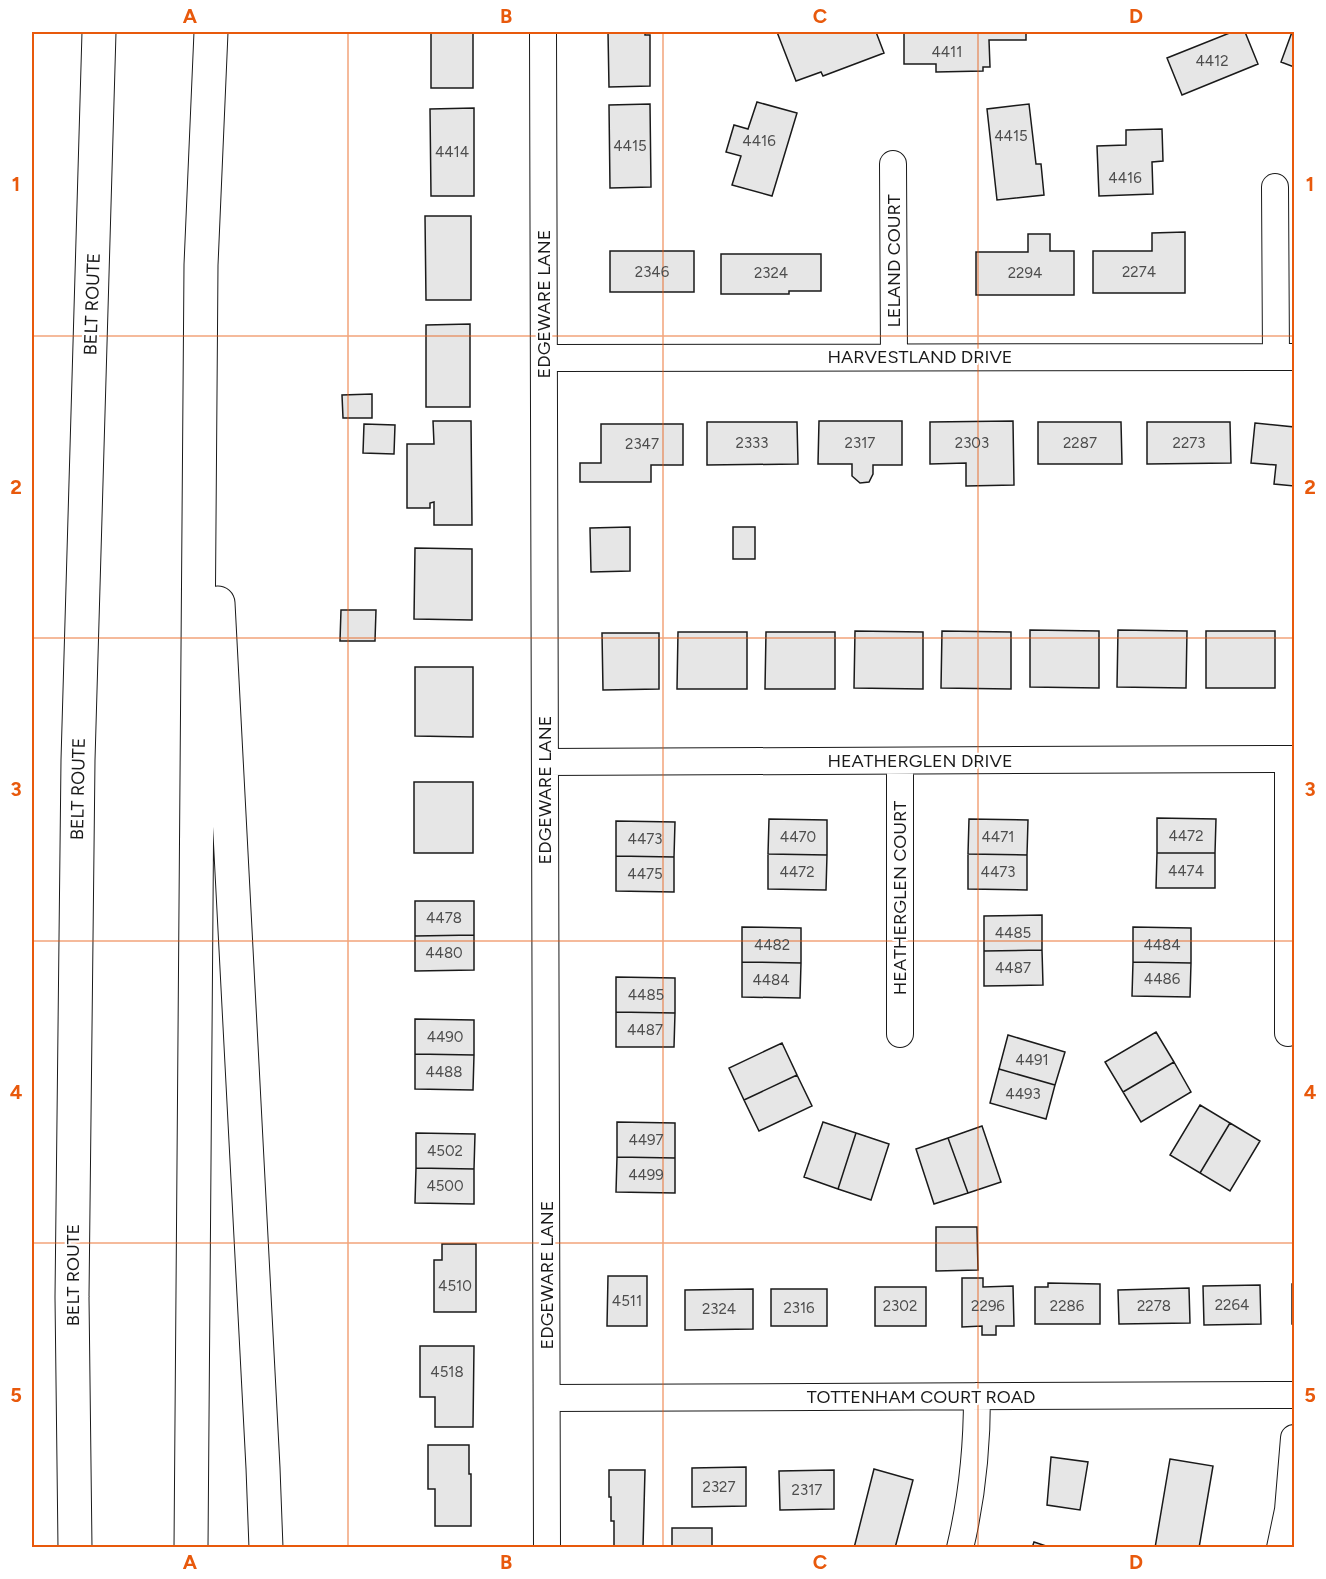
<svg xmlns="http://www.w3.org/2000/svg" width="1326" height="1579" font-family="Figtree,sans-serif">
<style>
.building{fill:#e6e6e6;stroke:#1a1a1a;stroke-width:1.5}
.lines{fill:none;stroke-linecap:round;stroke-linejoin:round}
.street-casing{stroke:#1a1a1a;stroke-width:28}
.highway-casing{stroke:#1a1a1a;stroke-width:35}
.street{stroke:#fff;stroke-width:26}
.highway{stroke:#fff;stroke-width:33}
.grid{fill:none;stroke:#e8590c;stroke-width:1.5;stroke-opacity:0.55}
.labels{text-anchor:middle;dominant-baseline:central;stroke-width:4.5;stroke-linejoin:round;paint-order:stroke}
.number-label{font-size:15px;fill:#4d4d4d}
.street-label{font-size:18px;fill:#1a1a1a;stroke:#fff}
.neatline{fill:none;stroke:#e8590c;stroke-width:2}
.grid-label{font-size:20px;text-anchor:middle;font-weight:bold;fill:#e8590c}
</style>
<rect width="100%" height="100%" fill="#fff"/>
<path class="building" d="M431 32H473V88H431Z
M608 32H645V35H650V86L609 87Z
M777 32H876L884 53 823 76 821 72 796 81Z
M904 32H1026V40H989L990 67H983V71L936 72V64H904Z
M1232 32H1245L1258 64 1182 95 1167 58Z
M1292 32H1294V67L1281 62Z
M757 102 797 113 772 196 732 185 741 156 726 152 734 125 748 129Z
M650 104 651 187 610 188 609 105Z
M1029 104 1036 164H1041L1044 195 997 200 987 109Z
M474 108V196H431L430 109Z
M1162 129 1163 161 1152 162 1153 194 1099 196 1097 146 1126 145V130Z
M425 216H471V300H426Z
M1185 232V293H1093V251H1152V233Z
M1028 234H1050V251H1074V295H976V252H1028Z
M610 251H694V292H610Z
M721 254H821V291H789V294H721Z
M470 324V407H426V325Z
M372 394V418H343L342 395Z
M433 421H471L472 525H434V502L430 503V508H407V444H434Z
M819 421H902V465H873V474L869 482 860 483 852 476V464H818Z
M1013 421 1014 485 966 486V463L930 464V422Z
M707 422H797L798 464 707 465Z
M1038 422H1121L1122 464H1038Z
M1147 422H1230L1231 463 1147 464Z
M1255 423 1294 427V486L1274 484 1276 465 1251 463Z
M364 424 395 425 394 454 363 453Z
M601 424H683V465H651V482H580V463H601Z
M630 527V571L591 572 590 528Z
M733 527H755V559H733Z
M415 548 472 549V620L414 619Z
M341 610H376L375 641H340Z
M1294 629V686H1293Z
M1030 630 1099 631V688L1030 687Z
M1118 630 1187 631 1186 688 1117 687Z
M855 631 923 632V689L854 688Z
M942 631 1011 632V689L941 688Z
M1206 631H1275V688H1206Z
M678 632H747V689H677Z
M766 632H835V689H765Z
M602 633H659V689L603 690Z
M415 667H473V737L415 736Z
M414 782H473V853H414Z
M1157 818 1216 819 1215 853H1157Z
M769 819 827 820V855L768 854Z
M969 819 1028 820 1027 855 968 854Z
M616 821 675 822 674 857 616 856Z
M1157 853H1215V888H1156Z
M768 854 827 855 826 890 768 889Z
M968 854 1027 855V890L968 889Z
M616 856 674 857V892L616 891Z
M415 901H474V935L415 936Z
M1042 915V950L984 951V916Z
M742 927 801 928V963L742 962Z
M1133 927 1191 928V963L1133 962Z
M474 935V970L415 971V936Z
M1042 950 1043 985 984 986V951Z
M742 962 801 963 800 998 742 997Z
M1133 962 1191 963 1190 997 1132 996Z
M616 977 675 978V1013L616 1012Z
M616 1012 675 1013 674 1047H616Z
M415 1019 474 1020V1055L415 1054Z
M1156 1032 1174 1062 1123 1092 1105 1062Z
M1008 1035 1065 1052 1055 1085 999 1069Z
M782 1043 797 1075 744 1100 729 1068Z
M415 1054 474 1055 473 1090 415 1089Z
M1174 1062 1191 1092 1141 1122 1123 1092Z
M999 1069 1055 1085 1046 1119 990 1103Z
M797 1075 812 1106 759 1131 744 1100Z
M1200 1105 1230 1123 1200 1173 1170 1155Z
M617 1122 675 1123V1158L617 1157Z
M823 1122 856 1133 838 1189 804 1177Z
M1230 1123 1260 1141 1230 1191 1200 1173Z
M982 1126 1001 1182 968 1193 948 1138Z
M416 1133 475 1134 474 1169 416 1168Z
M856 1133 889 1144 871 1200 838 1189Z
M948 1138 968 1193 934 1204 916 1149Z
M617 1157 675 1158V1193L616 1192Z
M416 1168 474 1169V1204L415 1203Z
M936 1227H977L978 1270 936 1271Z
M442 1244H476V1312H434V1260H442Z
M608 1276H647V1326H607Z
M962 1278H983V1287L1013 1286 1014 1326H996V1335H982V1326L962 1327Z
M1048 1283 1100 1284V1324H1035V1287H1048Z
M1292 1284H1294V1324H1292Z
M1260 1285 1261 1324 1204 1325 1203 1286Z
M875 1287H926V1326H875Z
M1189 1288 1190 1323 1119 1324 1118 1290Z
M753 1289V1329L685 1330V1290Z
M771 1289H827V1326H771Z
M420 1346H474L473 1427H435V1397H420Z
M428 1445H469V1474H471V1526H435V1489H428Z
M1051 1457 1088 1462 1080 1510 1047 1505Z
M1170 1459 1213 1466 1199 1548H1155Z
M746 1467V1506L692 1507V1468Z
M874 1469 913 1480 895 1548H854Z
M609 1470H645L643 1547H614V1521H611V1497H609Z
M834 1470V1509L780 1510 779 1471Z
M672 1528H712V1548H672Z
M1034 1542 1052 1548H1032Z
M435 1546H474V1548H435Z"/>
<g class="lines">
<g class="street-casing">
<path id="street" d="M543 32 547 1548
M893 164 894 357
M1275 187 1276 356
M545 358 1294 357
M1288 759V1033
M900 761V1034
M545 762 1294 759
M548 1398 1294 1395
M960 1548C972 1498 977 1447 977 1396
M1280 1548 1288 1510 1294 1438"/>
</g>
<g class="highway-casing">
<path id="highway" d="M218 603 263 1468 266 1548
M75 1548 72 1297 78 760 99 32
M191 1548 201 265 211 32"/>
</g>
<use href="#street" class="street"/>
<use href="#highway" class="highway"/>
</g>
<path class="grid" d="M348 32V1548M663 32V1548M978 32V1548M32 336H1294M32 638H1294M32 941H1294M32 1243H1294"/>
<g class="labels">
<g class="number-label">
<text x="947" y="52">4411</text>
<text x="1212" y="61">4412</text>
<text x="1011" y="136">4415</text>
<text x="759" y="141">4416</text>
<text x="630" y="146">4415</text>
<text x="452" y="152">4414</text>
<text x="1125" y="178">4416</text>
<text x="652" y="272">2346</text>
<text x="1139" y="272">2274</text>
<text x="771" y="273">2324</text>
<text x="1025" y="273">2294</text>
<text x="752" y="443">2333</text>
<text x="860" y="443">2317</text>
<text x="972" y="443">2303</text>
<text x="1080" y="443">2287</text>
<text x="1189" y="443">2273</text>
<text x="642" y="444">2347</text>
<text x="1186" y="836">4472</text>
<text x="798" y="837">4470</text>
<text x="998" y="837">4471</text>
<text x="645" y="839">4473</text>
<text x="1186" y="871">4474</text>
<text x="797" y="872">4472</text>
<text x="998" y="872">4473</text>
<text x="645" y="874">4475</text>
<text x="444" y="918">4478</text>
<text x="1013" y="933">4485</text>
<text x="772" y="945">4482</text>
<text x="1162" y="945">4484</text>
<text x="444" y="953">4480</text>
<text x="1013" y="968">4487</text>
<text x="1162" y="979">4486</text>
<text x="771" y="980">4484</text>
<text x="646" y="995">4485</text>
<text x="645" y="1030">4487</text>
<text x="445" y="1037">4490</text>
<text x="1032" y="1060">4491</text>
<text x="444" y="1072">4488</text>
<text x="1023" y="1094">4493</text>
<text x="646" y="1140">4497</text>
<text x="445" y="1151">4502</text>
<text x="646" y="1175">4499</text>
<text x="445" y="1186">4500</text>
<text x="455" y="1286">4510</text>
<text x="627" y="1301">4511</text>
<text x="1232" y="1305">2264</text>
<text x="900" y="1306">2302</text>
<text x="988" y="1306">2296</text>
<text x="1067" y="1306">2286</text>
<text x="1154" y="1306">2278</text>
<text x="799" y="1308">2316</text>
<text x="719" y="1309">2324</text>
<text x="447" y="1372">4518</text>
<text x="719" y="1487">2327</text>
<text x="807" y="1490">2317</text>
</g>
<g class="street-label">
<text transform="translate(894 261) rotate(-90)">LELAND COURT</text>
<text transform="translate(92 304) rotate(-88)">BELT ROUTE</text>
<text transform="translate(544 304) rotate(-90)">EDGEWARE LANE</text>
<text x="920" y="357">HARVESTLAND DRIVE</text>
<text x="920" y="761">HEATHERGLEN DRIVE</text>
<text transform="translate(78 789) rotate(-89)">BELT ROUTE</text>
<text transform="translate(545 790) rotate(-90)">EDGEWARE LANE</text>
<text transform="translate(900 898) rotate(-90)">HEATHERGLEN COURT</text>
<text transform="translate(73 1275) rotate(-90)">BELT ROUTE</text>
<text transform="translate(547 1275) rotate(-90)">EDGEWARE LANE</text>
<text x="921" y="1397">TOTTENHAM COURT ROAD</text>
</g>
</g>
<rect width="1326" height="1579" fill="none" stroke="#ffffff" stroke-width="66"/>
<rect x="33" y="33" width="1260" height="1513" class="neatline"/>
<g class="grid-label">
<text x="190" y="23">A</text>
<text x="506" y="23">B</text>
<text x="820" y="23">C</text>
<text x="1136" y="23">D</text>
<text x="16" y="191">1</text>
<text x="1310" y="191">1</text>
<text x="16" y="494">2</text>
<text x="1310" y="494">2</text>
<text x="16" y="796">3</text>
<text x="1310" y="796">3</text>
<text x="16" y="1099">4</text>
<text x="1310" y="1099">4</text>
<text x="16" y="1402">5</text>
<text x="1310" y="1402">5</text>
<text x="190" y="1569">A</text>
<text x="506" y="1569">B</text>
<text x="820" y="1569">C</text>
<text x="1136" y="1569">D</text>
</g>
</svg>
